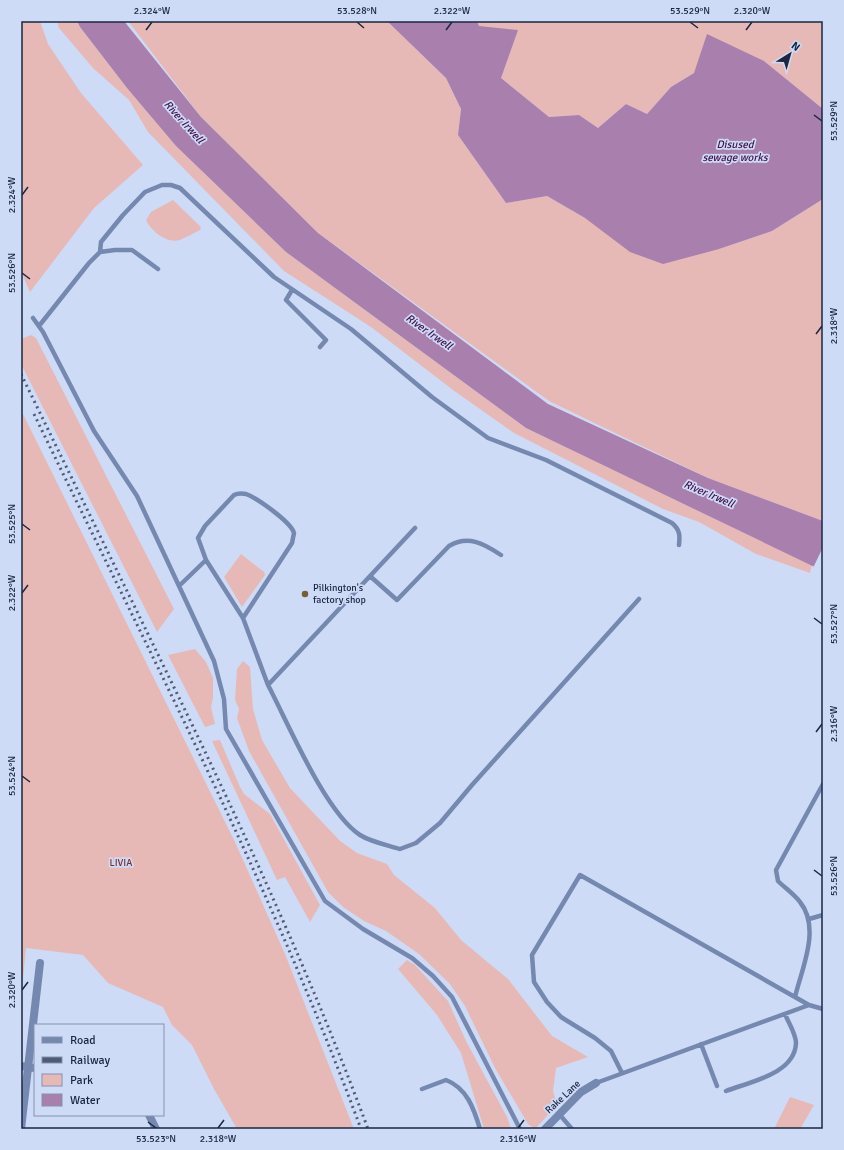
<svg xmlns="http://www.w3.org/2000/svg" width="844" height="1150" font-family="Signika,sans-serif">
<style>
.green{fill:#e7b9b6}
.water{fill:#a97fad}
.pier{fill:#cddbf7}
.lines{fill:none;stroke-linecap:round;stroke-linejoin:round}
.lane{stroke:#7589b0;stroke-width:4.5}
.street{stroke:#7589b0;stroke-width:8}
.rail{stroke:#4e5b76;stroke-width:3;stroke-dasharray:2 4;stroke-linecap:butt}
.ticks{fill:none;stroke:#1a2741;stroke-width:1.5}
.poi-dot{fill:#765f2f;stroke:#cddbf7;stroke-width:1.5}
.labels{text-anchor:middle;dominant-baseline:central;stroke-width:3.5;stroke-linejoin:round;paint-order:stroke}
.poi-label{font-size:10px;fill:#1a2741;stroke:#cddbf7;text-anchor:start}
.park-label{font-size:10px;fill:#7d2d2d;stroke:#cddbf7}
.street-label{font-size:10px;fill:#1a2741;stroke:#cddbf7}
.water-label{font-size:11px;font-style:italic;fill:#44104a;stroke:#cddbf7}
.neatline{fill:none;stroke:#1a2741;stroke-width:1.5}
.ticks-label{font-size:10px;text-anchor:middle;fill:#1a2741}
</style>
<rect width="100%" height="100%" fill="#cddbf7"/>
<path class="green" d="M21 21H40L48 44 81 93 143 165 94 208 30 292 21 272Z
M57 21H77L80 27 127 88 176 146 286 252 526 428 799 559 812 565 810 573 756 554 699 522 663 509 514 433 453 390 371 327 284 271 148 132 129 100 93 68 59 28Z
M128 21H387L446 78 461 109 458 135 506 203 547 196 585 218 719 249 772 231 823 199V521L708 478 549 401 318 233 201 117Z
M477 21H823V109L764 61 694 73 671 87 647 114 626 104 598 128 579 115 549 117 501 78Z
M173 200 201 227 200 230C194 233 187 237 180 240 167 244 151 231 146 220L151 212Z
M31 335 36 338 174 609 157 632 21 364V339Z
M21 410 235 842 285 954 354 1129H237L214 1089 192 1045 172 1025 163 1007 108 983 83 955 26 948 21 999Z
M241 554 264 572 265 575 242 607 224 577Z
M195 649 206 662 213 678V698L211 707 215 724 205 727 168 655Z
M243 661 250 667 253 709 262 740 290 788 340 841 357 853 387 864 394 875 435 908 461 940 508 979 552 1036 588 1057 556 1068 553 1091 557 1105 535 1129 528 1124 495 1068 465 1006 450 984 419 954 386 931 364 921 343 907 328 892 249 751 237 718 239 709 235 700 237 669Z
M220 740 240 787 244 794 270 814 320 905 310 922 285 877 277 880 212 741Z
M407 960 415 965 448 1001 466 1041 507 1117 511 1129H484L461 1053 437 1015 398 969Z
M790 1097 814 1105 800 1129H774Z"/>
<path class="water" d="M77 21H124L201 117 318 233 548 404 708 478 823 521V571L526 428 286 252 176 146 127 88 80 27Z
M387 21H477L479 26 518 30 501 78 549 117 579 115 598 128 626 104 647 114 671 87 694 73 707 34 764 61 823 109V199L772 231 719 249 663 264 630 252 585 218 547 196 506 203 458 135 461 109 446 78Z"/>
<path class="pier" d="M823 547V573L813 568Z"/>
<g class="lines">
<path class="lane" d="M100 252 101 242 123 215 145 192 162 185H171L180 188 274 277 351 329 432 397 488 438 546 460 672 523C680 530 680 535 679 545
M292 290 286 300 326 340 320 347
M33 318 43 332 94 431 137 496 214 661 224 699 226 729 325 901 363 929 412 958 433 976 452 997 520 1129
M39 326 89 263 100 252 115 250H132L158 269
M206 560 243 618 268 685 415 528
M371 577 397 600 449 546C468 535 483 543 501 555
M179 586 206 560 198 538 205 526 234 495C238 493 241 493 246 494 257 498 291 522 294 533L292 543 243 618
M268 685C288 723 325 812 360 835 371 842 387 845 400 849L416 843 440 823 472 785 639 599
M809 919 823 915
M795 997C802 968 821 928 800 902 794 894 785 888 778 881L776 870 823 784
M701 1044 717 1086
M622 1073 611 1051 595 1038 561 1017 547 1002 534 982 532 955 580 875 809 1005
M596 1083 809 1005 823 1009
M422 1089 446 1080C467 1088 474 1109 480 1129
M726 1091C749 1082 795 1074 796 1043 796 1034 788 1022 785 1014
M559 1114 572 1129"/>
<path class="street" d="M21 1066 35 1068
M149 1115 156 1129
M21 1129 40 963
M545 1129 581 1092 596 1083"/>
<path class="rail" d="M21 374C76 487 131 599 186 712 252 849 315 986 368 1129
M34 414C148 650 270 883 361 1129"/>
</g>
<path class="ticks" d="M357 22 364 28M690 22 698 28M146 30 152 22M446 30 452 22M746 30 752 22M814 115 822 121M22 195 28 187M22 273 30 279M816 334 822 326M22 524 30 530M22 593 28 585M814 618 822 624M816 732 822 724M22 776 30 782M814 870 822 876M22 990 28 982M148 1122 156 1128M218 1128 224 1120M518 1128 524 1120"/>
<circle class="poi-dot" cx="305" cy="594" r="4"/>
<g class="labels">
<g class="poi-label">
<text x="313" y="588">Pilkington's<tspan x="313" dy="12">factory shop</tspan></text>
</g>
<g class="park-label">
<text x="121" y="863">LIVIA</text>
</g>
<g class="street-label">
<text transform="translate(563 1097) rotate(-43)">Rake Lane</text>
</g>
<g class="water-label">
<text transform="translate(184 122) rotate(48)">River Irwell</text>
<text x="735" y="144">Disused<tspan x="735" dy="13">sewage works</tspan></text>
<text transform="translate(429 332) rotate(35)">River Irwell</text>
<text transform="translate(709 494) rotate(23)">River Irwell</text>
</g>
</g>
<rect width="844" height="1150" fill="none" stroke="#cddbf7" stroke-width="44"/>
<rect x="34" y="1024" width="130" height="92" fill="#cddbf7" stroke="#8593ae"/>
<rect x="42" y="1037" width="20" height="6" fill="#7589b0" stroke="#8593ae"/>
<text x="70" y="1044" font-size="12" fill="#1a2741">Road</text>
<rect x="42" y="1057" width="20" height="6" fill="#4e5b76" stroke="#8593ae"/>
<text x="70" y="1064" font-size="12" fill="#1a2741">Railway</text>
<rect x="42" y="1074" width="20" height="12" fill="#e7b9b6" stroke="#8593ae"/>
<text x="70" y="1084" font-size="12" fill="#1a2741">Park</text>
<rect x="42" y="1094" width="20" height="12" fill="#a97fad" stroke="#8593ae"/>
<text x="70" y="1104" font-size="12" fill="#1a2741">Water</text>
<g transform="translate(790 54) rotate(37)" stroke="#cddbf7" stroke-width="3" paint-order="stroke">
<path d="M0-3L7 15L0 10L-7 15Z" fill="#1a2741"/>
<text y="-6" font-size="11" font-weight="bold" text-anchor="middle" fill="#1a2741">N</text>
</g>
<rect x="22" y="22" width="800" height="1106" class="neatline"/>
<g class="ticks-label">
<text x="152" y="14">2.324°W</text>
<text x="357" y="14">53.528°N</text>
<text x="452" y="14">2.322°W</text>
<text x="690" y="14">53.529°N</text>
<text x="752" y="14">2.320°W</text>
<text transform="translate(833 121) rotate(-90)" y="4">53.529°N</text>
<text transform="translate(11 195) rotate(-90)" y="4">2.324°W</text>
<text transform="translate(11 273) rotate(-90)" y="4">53.526°N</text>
<text transform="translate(833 326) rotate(-90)" y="4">2.318°W</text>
<text transform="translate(11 524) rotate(-90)" y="4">53.525°N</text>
<text transform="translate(11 593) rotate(-90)" y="4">2.322°W</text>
<text transform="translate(833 624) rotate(-90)" y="4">53.527°N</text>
<text transform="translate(833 724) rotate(-90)" y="4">2.316°W</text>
<text transform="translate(11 776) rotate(-90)" y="4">53.524°N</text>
<text transform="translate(833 876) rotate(-90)" y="4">53.526°N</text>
<text transform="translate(11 990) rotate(-90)" y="4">2.320°W</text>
<text x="156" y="1142">53.523°N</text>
<text x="218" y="1142">2.318°W</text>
<text x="518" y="1142">2.316°W</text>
</g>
</svg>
